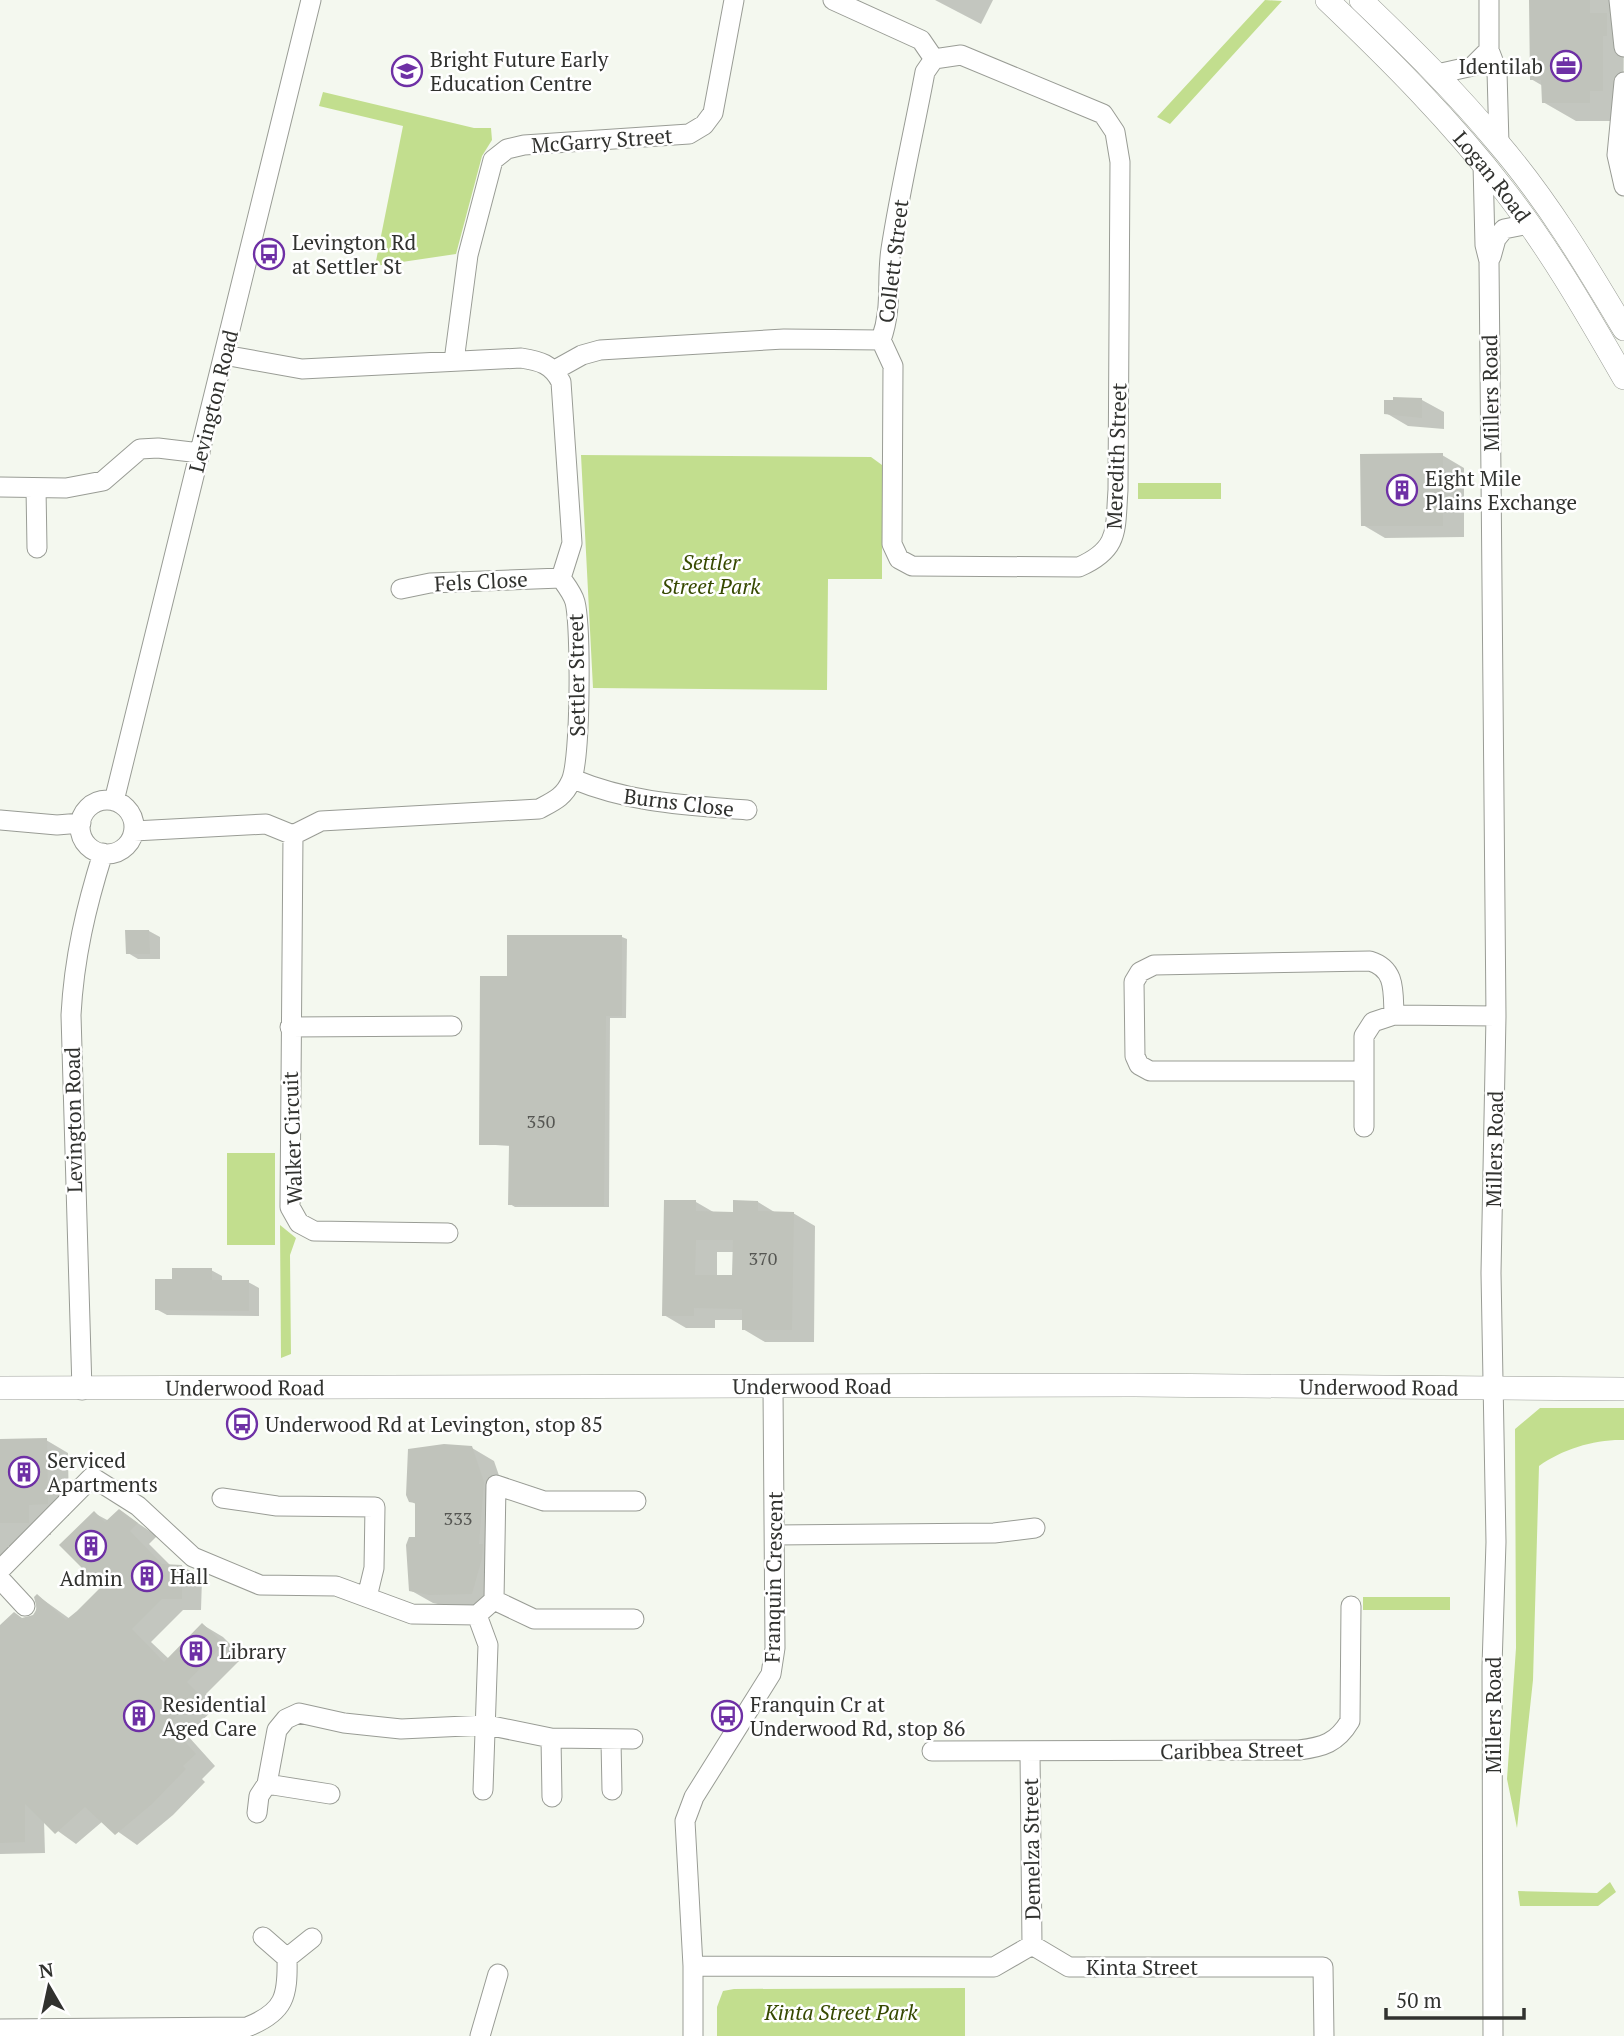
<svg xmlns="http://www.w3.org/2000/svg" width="1624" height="2036" font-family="'PT Serif',serif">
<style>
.green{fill:#c2de8e}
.shadow{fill:#0003;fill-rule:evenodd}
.building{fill:#c0c3bb;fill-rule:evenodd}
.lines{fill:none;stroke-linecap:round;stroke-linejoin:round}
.minor-casing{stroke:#999c95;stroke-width:21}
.major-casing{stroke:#999c95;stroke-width:24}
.minor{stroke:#fff;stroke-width:19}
.major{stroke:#fff;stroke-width:23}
.labels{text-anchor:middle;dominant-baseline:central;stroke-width:5;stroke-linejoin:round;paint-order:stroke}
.number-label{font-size:18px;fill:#555652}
.poi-label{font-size:21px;fill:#31322f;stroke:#fff;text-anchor:start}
.street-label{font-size:21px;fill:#31322f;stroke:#fff}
.park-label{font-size:21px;font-style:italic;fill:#364900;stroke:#fff}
</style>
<rect width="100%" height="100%" fill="#f4f8ef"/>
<path class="green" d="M1265 0 1282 1 1170 124 1157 117Z
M323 92 474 128H491L492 140 482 156 456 254 375 266 403 126 319 106Z
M581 455 871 457 882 465V579H828L827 690 593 688Z
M1138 483H1221V499H1138Z
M227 1153H275V1245H227Z
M280 1225 296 1238 290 1255 291 1354 281 1358Z
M1540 1408H1624V1440C1596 1439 1562 1449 1539 1466L1533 1680 1517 1828 1507 1779 1516 1648 1515 1429Z
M1363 1597H1450V1610H1363Z
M1610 1882 1616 1892 1598 1906H1520L1518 1891 1597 1893Z
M965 1988V2036H717V2007L723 1991 734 1989Z"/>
<path class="shadow" d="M935 0H993L981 24Z
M1530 0H1617L1624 25 1623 121H1576L1543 102V86L1531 79Z
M1422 400 1444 412V429L1408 426 1386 413Z
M1442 455 1464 468V537L1385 538 1363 525Z
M149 931 160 937V959H138L128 953Z
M622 937 627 939 626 1018H610L609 1207H515L510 1204V1146L481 1144 508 978Z
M696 1202 715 1213 735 1214 758 1202 776 1213H793L815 1226 814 1342H765L743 1329V1320H715V1328H686L664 1315ZM717 1252H734V1277H717Z
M211 1270 222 1276V1282H248L259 1288V1316L167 1315 156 1309 173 1280Z
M46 1440 68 1453 69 1516 50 1517 51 1535H35V1546H8L9 1580H0V1441Z
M472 1448 494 1461 506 1496 494 1606 452 1607 433 1603 410 1590 417 1539V1505L411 1501Z
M120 1511 157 1536 149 1544 171 1566H182L202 1578 201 1610H183L151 1642 169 1659 203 1625 223 1637 243 1657 206 1694 217 1705 188 1736 215 1766 202 1779 205 1782 173 1815 137 1845 103 1821 76 1844 44 1821 45 1853 0 1854V1628L35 1616 38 1596 70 1619 103 1587 94 1513 109 1521Z"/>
<path class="building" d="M1529 0H1590V13H1607V36H1603V91H1590V103H1542L1541 80H1530Z
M1393 397 1422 398V418L1384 414V400H1393Z
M1443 453V526H1361L1360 454Z
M125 930H149L150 954H126Z
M507 935H622V1016H606L604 1206 508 1205 509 1145H479L480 976H507Z
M664 1200H696V1211L733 1212V1200L758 1201V1211L794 1212 792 1330H742V1309L694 1308V1316H662ZM696 1240H733L732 1275H695Z
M172 1268H212V1280H249V1311L155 1310V1279H172Z
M47 1438 48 1504 29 1505V1523H0V1439Z
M444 1444 472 1446 484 1482 479 1544H483L482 1558 472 1594 429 1595 409 1591 406 1545 409 1537H415V1503L409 1502 406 1495 408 1449Z
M119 1509 138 1523 130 1531 162 1564 182 1565V1599H162L132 1629 164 1662 202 1623 224 1644 187 1682 198 1693 169 1724 196 1754 183 1766 186 1769 152 1804 115 1835 85 1807 55 1834 25 1804V1842L0 1843V1625L14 1612 22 1618 33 1615 37 1609 34 1597 37 1594 66 1620 77 1611 101 1587 59 1545 94 1511 105 1522Z"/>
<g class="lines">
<g class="minor-casing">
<path id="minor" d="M833 0 921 40 934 59
M1489 0V50L1497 71 1499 144
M1619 0 1624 47
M1437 74 1473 66 1489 50
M1624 82 1617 155 1624 186
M1483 164 1485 245 1489 261 1496 1016 1491 1273 1496 1542 1492 1666 1493 2036
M1491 257 1496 239 1504 229 1529 224
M454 361 468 255 493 160 507 149 524 145 689 134 704 125 713 113 734 0
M555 370 582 355 600 350 784 339 881 340C893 306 886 282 891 249 900 190 914 131 925 72L934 59 961 55 1103 114 1115 132 1120 162 1118 490C1115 530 1120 549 1079 567L912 566 899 559 892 544 893 366 881 340
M0 487 66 488 103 481 140 449 158 448 200 453
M36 488 37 548
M401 589 430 583 561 578
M573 779C631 803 684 805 747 810
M80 827a27 27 0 1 1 54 0a27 27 0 1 1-54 0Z
M114 801 311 0
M0 820 57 825 81 823
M134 831 266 824 293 835 321 821 539 809C554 801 564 797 571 781 581 760 581 626 575 602 573 594 566 585 561 578L572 543 561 382C552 364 540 361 521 358L302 369 224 355
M293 835 290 1207 299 1223 314 1231 448 1233
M290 1027 452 1026
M1363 1071H1150L1139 1065 1135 1056 1134 982 1140 972 1154 965 1370 961C1396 969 1393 991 1394 1015
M1364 1127V1036L1373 1022 1394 1015 1496 1016
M82 1390 71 1015C74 958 86 907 103 853
M222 1498 277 1506 375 1507 374 1568 367 1597
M775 1535 994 1533 1035 1528
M0 1570 92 1477 138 1506 193 1557 260 1585 336 1586 412 1614 477 1615 494 1600 496 1485 544 1501H636
M0 1579 25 1606
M494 1600 534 1619H634
M477 1615 488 1645 483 1790
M551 1738 552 1797
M611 1741 612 1790
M932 1751 1299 1750C1323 1747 1337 1743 1350 1721L1351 1606
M1030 1753 1032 1945
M267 1784 330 1794
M257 1813 259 1796 267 1784 277 1730 286 1719 299 1713 344 1723 401 1729 487 1725 551 1738 633 1739
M263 1937 287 1958 312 1938
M693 1966 994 1967 1032 1945 1069 1967H1323L1324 2036
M0 2029 247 2027C285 2012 288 1996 287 1958
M480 2036 498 1974
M693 2036V1966L685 1821 694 1797 771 1674 775 1648 773 1388"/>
</g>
<g class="major-casing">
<g id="major">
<path id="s1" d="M1327 0C1390 60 1451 121 1504 190 1550 249 1587 314 1624 378"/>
<path d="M1361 0C1409 46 1456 92 1498 143 1547 200 1586 265 1624 329"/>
<path id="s2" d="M0 1388 1134 1385 1624 1389"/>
</g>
</g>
<use href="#minor" class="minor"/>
<use href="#major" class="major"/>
</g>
<defs>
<g id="office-ring" transform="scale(1.575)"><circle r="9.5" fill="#fff" stroke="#6e30a5" stroke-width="1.5"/><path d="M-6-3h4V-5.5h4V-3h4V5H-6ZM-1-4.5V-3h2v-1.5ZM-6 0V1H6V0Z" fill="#6e30a5"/></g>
<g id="school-ring" transform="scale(1.575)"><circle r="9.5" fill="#fff" stroke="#6e30a5" stroke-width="1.5"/><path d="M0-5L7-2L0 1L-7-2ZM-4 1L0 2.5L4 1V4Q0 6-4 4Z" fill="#6e30a5"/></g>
<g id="bus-ring" transform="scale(1.575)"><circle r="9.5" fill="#fff" stroke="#6e30a5" stroke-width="1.5"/><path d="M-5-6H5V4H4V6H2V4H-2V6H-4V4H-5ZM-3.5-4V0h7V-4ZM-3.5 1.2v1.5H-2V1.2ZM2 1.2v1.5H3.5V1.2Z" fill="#6e30a5"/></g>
<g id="building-ring" transform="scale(1.575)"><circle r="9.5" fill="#fff" stroke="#6e30a5" stroke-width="1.5"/><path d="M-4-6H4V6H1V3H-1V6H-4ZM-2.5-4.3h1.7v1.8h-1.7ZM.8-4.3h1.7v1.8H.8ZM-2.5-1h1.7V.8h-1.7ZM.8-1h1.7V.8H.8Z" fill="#6e30a5"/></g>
</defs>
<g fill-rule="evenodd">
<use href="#office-ring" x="1566" y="66"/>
<use href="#school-ring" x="407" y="71"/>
<use href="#bus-ring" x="269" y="254"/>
<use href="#building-ring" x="1402" y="490"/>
<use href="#bus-ring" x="242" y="1424"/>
<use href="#building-ring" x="24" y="1472"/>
<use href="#building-ring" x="91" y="1546"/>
<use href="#building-ring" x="147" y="1576"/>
<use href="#building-ring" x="196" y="1651"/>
<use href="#building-ring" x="139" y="1716"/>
<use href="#bus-ring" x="727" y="1716"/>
</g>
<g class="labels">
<g class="number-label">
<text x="541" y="1121">350</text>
<text x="763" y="1258">370</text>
<text x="458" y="1518">333</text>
</g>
<g class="poi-label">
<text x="430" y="59">Bright Future Early<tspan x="430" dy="24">Education Centre</tspan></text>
<text x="1543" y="66" text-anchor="end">Identilab</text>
<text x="292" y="242">Levington Rd<tspan x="292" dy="24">at Settler St</tspan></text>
<text x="1425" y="478">Eight Mile<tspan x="1425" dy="24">Plains Exchange</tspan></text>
<text x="265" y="1424">Underwood Rd at Levington, stop 85</text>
<text x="47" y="1460">Serviced<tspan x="47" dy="24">Apartments</tspan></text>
<text x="170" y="1576">Hall</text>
<text x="91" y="1578" text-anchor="middle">Admin</text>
<text x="219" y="1651">Library</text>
<text x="162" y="1704">Residential<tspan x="162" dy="24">Aged Care</tspan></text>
<text x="750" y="1704">Franquin Cr at<tspan x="750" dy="24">Underwood Rd, stop 86</tspan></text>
</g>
<g class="street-label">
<text transform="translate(602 140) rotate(-4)">McGarry Street</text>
<text stroke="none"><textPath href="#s1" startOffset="242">Logan Road</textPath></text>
<text transform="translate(893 261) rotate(-83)">Collett Street</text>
<text transform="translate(1490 393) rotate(-91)">Millers Road</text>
<text transform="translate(213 401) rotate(-76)">Levington Road</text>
<text transform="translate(1116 456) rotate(-88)">Meredith Street</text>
<text transform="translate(481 581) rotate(-3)">Fels Close</text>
<text transform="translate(576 675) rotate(-91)">Settler Street</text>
<text transform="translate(679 802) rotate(7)">Burns Close</text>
<text transform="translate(73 1120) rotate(-91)">Levington Road</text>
<text transform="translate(292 1138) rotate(-92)">Walker Circuit</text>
<text transform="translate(1494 1149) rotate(-89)">Millers Road</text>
<text stroke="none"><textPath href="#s2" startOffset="245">Underwood Road</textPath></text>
<text stroke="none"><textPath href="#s2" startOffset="812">Underwood Road</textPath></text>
<text stroke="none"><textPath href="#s2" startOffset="1379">Underwood Road</textPath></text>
<text transform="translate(773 1577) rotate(-89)">Franquin Crescent</text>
<text transform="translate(1493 1715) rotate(-90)">Millers Road</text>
<text transform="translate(1232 1750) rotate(-1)">Caribbea Street</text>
<text transform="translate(1031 1849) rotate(-91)">Demelza Street</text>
<text x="1142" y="1967">Kinta Street</text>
</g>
<g class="park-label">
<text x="711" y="562">Settler<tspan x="711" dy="24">Street Park</tspan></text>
<text x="841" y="2012">Kinta Street Park</text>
</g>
</g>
<g transform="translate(49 1987) rotate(351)" stroke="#ffffff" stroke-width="5" paint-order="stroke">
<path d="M0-5L12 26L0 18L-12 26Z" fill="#31322f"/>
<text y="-10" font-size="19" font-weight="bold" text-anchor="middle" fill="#31322f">N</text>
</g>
<path d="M1386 2008v10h138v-10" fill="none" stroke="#31322f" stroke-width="3.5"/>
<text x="1396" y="2008" font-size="21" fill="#31322f" stroke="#ffffff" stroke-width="5" paint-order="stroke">50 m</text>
</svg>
